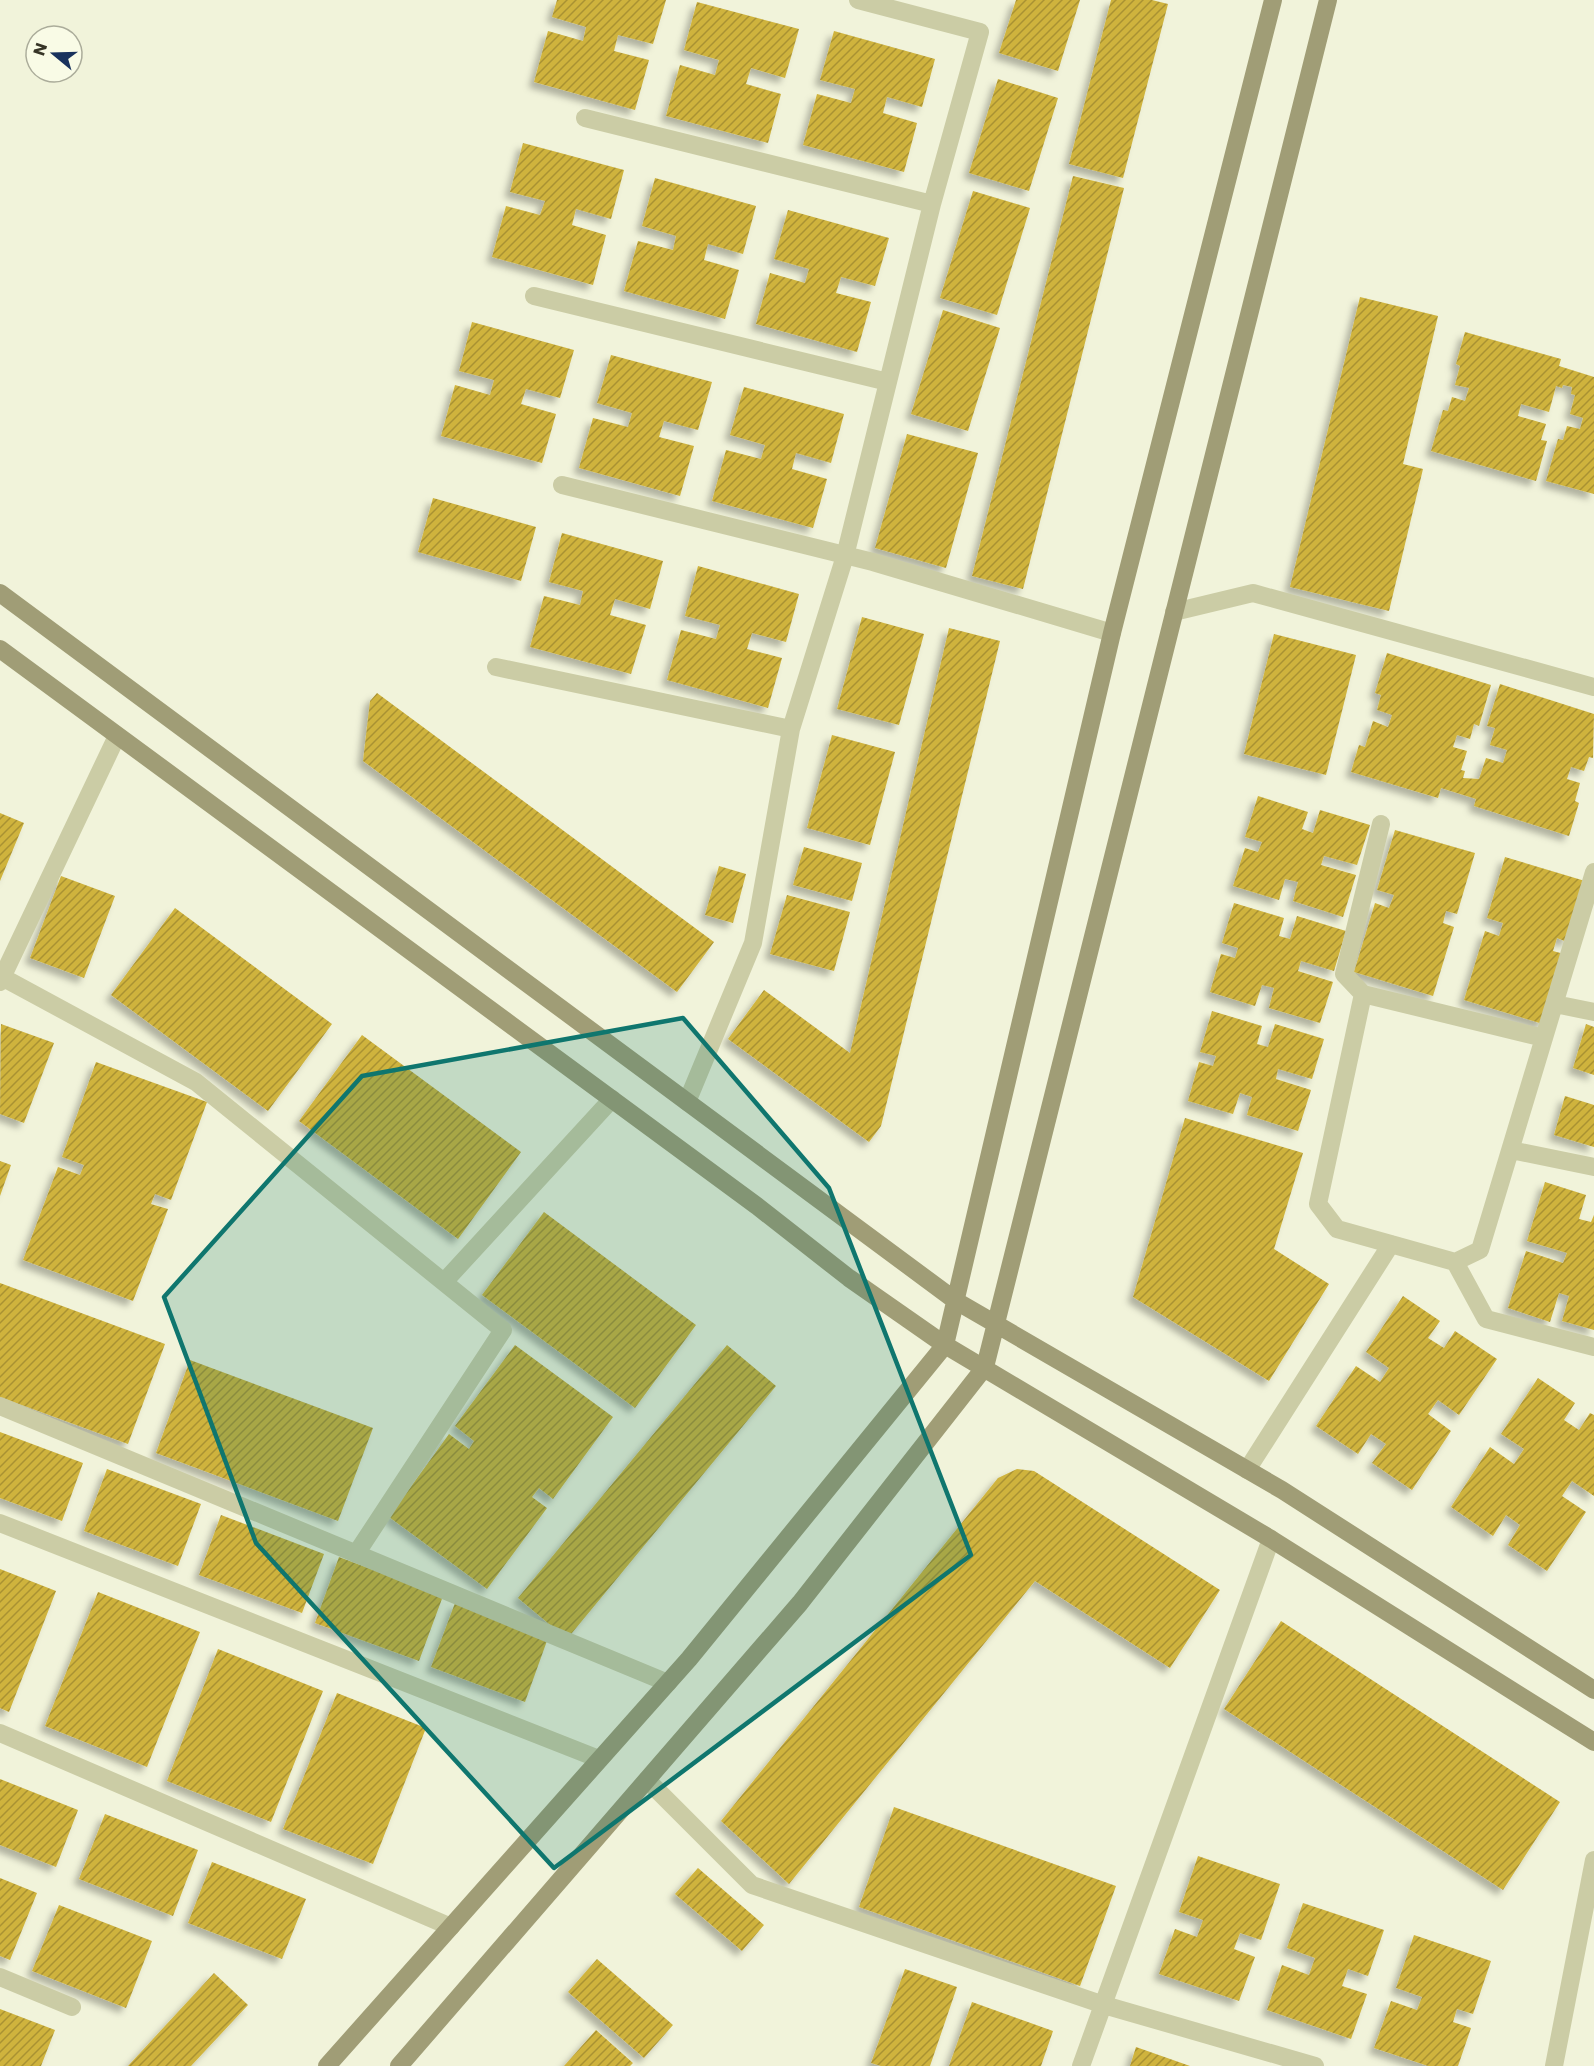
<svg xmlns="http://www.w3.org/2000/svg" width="1594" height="2066" font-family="Poppins,sans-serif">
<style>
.building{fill:url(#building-hatch);filter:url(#shadow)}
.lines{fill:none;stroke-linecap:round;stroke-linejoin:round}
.lane{stroke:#cbcca5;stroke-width:18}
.street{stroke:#cbcca5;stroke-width:18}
.secondary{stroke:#a09d76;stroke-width:18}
.marked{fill:#0f766e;fill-opacity:0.2;stroke:#0f766e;stroke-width:4.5;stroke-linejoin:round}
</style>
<defs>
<pattern id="building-hatch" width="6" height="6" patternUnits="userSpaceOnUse" patternTransform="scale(1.5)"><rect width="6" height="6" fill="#cfb33c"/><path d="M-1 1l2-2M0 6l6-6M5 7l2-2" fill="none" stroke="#a99232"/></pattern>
<filter id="shadow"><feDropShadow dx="-5.5" dy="5.5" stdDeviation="3" flood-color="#0004"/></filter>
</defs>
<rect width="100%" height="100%" fill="#f1f3da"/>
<path class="building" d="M557 0H666L653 44 618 35 614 51 649 60 635 110 534 82 548 31 583 41 586 27 552 17Z
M1016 0H1080L1058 71 999 53Z
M1111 0H1152L1168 4 1123 178 1069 164Z
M697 2 799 29 785 78 751 68 746 84 781 94 768 143 666 116 680 65 715 75 719 60 684 50Z
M834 31 935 59 922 107 887 97 883 113 917 123 904 172 803 145 817 94 851 103 855 89 820 80Z
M998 79 1058 98 1029 191 969 173Z
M523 143 624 170 611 219 576 209 572 225 606 235 593 285 492 257 506 206 540 215 545 201 510 192Z
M1073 176 1124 188 1023 589 972 576Z
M655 178 756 206 743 254 708 244 704 260 739 270 725 319 624 291 638 241 673 250 676 236 642 226Z
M973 191 1030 208 997 315 940 298Z
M788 210 889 238 875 286 841 277 836 293 871 302 857 352 756 324 770 273 805 283 809 269 774 259Z
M1360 297 1438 316 1403 464 1423 469 1389 611 1290 587Z
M943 310 1000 328 968 431 911 414Z
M472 322 574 350 560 398 526 389 521 404 556 414 542 463 441 436 455 385 490 395 494 380 459 371Z
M1465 332 1561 359 1559 366 1594 377V494L1546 481 1558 439 1563 440 1567 426 1580 429 1583 418 1570 414 1575 395 1571 394 1572 387 1563 385 1562 388 1556 386 1549 412 1521 404 1518 416 1546 424 1541 440 1547 441 1536 481 1431 451 1443 410 1448 411 1452 397 1465 401 1469 388 1455 385 1460 366 1456 364Z
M611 355 712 382 698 430 664 421 659 437 694 446 680 496 579 468 593 418 628 427 632 413 597 403Z
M744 387 844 414 831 463 796 453 792 469 827 479 813 528 712 501 726 450 761 459 765 445 730 435Z
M907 434 978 453 946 568 875 548Z
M433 498 536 527 521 581 418 552Z
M562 533 663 561 650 609 615 599 610 615 646 625 631 674 530 647 544 596 580 605 583 591 549 582Z
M698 566 799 594 786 642 752 633 747 649 782 658 768 708 667 680 681 630 716 639 720 625 685 616Z
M862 617 924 634 899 725 837 709Z
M949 628 1000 641 881 1126 869 1142 728 1039 764 990 850 1053Z
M1274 634 1356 655 1326 775 1244 754Z
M1387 653 1491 685 1479 726 1474 724 1470 739 1457 735 1453 747 1467 751 1461 770 1465 771 1463 778 1479 779 1486 758 1503 763 1507 750 1490 745 1495 728 1487 726 1500 684 1594 714 1593 758 1589 757 1584 771 1571 767 1567 779 1580 783 1575 801 1579 803 1569 836 1474 806 1476 799 1441 788 1438 798 1351 772 1359 745 1365 747 1373 721 1388 727 1392 715 1377 710 1381 695 1375 693Z
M377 693 714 942 677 992 363 761 370 701Z
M832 735 895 752 870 845 807 828Z
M1258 796 1308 812 1302 829 1313 833 1320 810 1370 825 1357 865 1324 856 1321 865 1356 875 1343 917 1293 901 1298 882 1285 879 1279 900 1233 886 1245 848 1258 852 1262 842 1245 837Z
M0 813 24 823 0 881Z
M1395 830 1475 853 1457 914 1446 911 1443 923 1454 927 1433 996 1354 972 1375 903 1389 908 1394 895 1377 890Z
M804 847 862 863 852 901 793 885Z
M1505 857 1585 881 1567 942 1557 938 1553 951 1564 954 1543 1024 1464 1000 1485 931 1499 936 1503 923 1487 918Z
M719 866 746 874 733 923 705 915Z
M61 876 115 896 84 978 30 958Z
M787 895 850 912 834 971 770 954Z
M1234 903 1284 918 1279 936 1290 939 1297 916 1346 931 1334 971 1301 961 1298 971 1333 982 1320 1023 1269 1008 1274 988 1262 985 1255 1006 1210 992 1221 954 1235 958 1238 948 1222 943Z
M175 908 332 1024 268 1111 111 995Z
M1212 1011 1262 1026 1257 1044 1268 1047 1275 1024 1324 1039 1312 1079 1278 1069 1276 1079 1311 1090 1298 1131 1247 1115 1252 1097 1240 1093 1233 1114 1188 1101 1199 1062 1213 1066 1216 1056 1200 1052Z
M1 1024 54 1043 24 1123 0 1114Z
M1586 1024 1594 1027V1075L1573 1068Z
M362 1035 521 1152 458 1239 299 1121Z
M96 1062 207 1102 171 1200 155 1194 151 1204 168 1209 133 1301 23 1260 58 1167 80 1175 84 1165 62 1157Z
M1565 1096 1594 1105V1147L1554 1135Z
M1185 1118 1303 1153 1274 1249 1329 1284 1269 1381 1133 1297Z
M0 1161 11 1165 0 1196Z
M1545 1182 1586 1195 1579 1219 1591 1222 1594 1215V1330L1562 1321 1569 1296 1559 1293 1550 1322 1508 1308 1526 1251 1563 1263 1567 1253 1527 1241Z
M544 1212 696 1325 635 1408 482 1295Z
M0 1283 165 1344 128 1444 0 1397Z
M1403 1296 1440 1321 1428 1338 1444 1348 1455 1331 1497 1359 1459 1415 1438 1400 1428 1414 1451 1431 1412 1490 1372 1463 1386 1444 1371 1434 1358 1454 1316 1426 1356 1366 1380 1382 1389 1368 1366 1352Z
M515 1345 613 1417 553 1499 539 1488 532 1497 547 1508 487 1589 389 1517 449 1434 469 1449 474 1441 455 1426Z
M727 1345 776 1386 567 1639 518 1598Z
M190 1360 373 1428 338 1521 156 1453Z
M1538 1378 1575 1403 1564 1420 1579 1430 1590 1413 1594 1415V1496L1572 1481 1562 1496 1586 1512 1547 1571 1508 1545 1520 1525 1506 1515 1493 1536 1451 1507 1490 1447 1514 1464 1524 1449 1501 1434Z
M0 1432 83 1463 62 1521 0 1498Z
M107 1469 201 1504 178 1566 84 1531Z
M1017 1469 1034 1471 1220 1590 1170 1668 1035 1581 789 1884 721 1821 998 1478Z
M221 1515 324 1554 302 1613 199 1575Z
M339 1557 443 1596 419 1661 315 1623Z
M0 1569 56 1591 9 1712 0 1708Z
M98 1592 200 1632 147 1767 45 1726Z
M455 1603 548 1638 525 1702 431 1667Z
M1281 1621 1560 1802 1503 1890 1224 1709Z
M218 1649 323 1691 271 1822 167 1781Z
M337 1693 426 1728 373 1864 283 1829Z
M0 1779 78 1810 56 1867 0 1845Z
M894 1807 1116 1886 1080 1986 859 1907Z
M105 1814 198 1850 173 1916 79 1879Z
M1198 1856 1280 1884 1261 1940 1240 1933 1234 1949 1255 1957 1239 2001 1159 1974 1175 1929 1197 1937 1203 1920 1179 1912Z
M212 1862 306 1899 282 1959 188 1923Z
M698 1868 764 1925 742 1951 675 1894Z
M0 1878 37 1893 10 1960 0 1956Z
M1303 1903 1384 1930 1368 1976 1348 1969 1342 1986 1367 1994 1351 2039 1267 2010 1282 1965 1309 1975 1315 1958 1287 1948Z
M59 1905 152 1941 126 2008 32 1971Z
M1414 1935 1491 1961 1473 2014 1457 2009 1453 2022 1471 2028 1458 2066H1428L1374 2048 1391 2001 1417 2010 1422 1997 1396 1988Z
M597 1959 673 2025 644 2058 568 1992Z
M905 1969 957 1987 930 2066H881L871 2063Z
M214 1973 248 2005 191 2066H128Z
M972 2002 1053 2031 1041 2066H949Z
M0 2009 55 2030 41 2066H0Z
M596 2030 633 2063 630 2066H564Z
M1136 2047 1190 2066H1130Z"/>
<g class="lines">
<path class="lane" d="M585 118 932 204
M534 296 888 382
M562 485 873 562 1112 633
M1174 612 1253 593 1594 687
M496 667 791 729
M0 976 196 1082 503 1330 356 1554
M0 982 117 736
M687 1102 753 943 791 729 845 556 932 204 980 32 858 0
M444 1282 612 1099
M0 1406 668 1683
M0 1523 599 1759
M0 1733 451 1927
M647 1780 752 1885 1104 2005 1315 2066
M0 1977 72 2007
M1081 2066 1271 1539"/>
<path class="street" d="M1381 824 1344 974 1363 994 1318 1204 1337 1229 1455 1262 1480 1250 1594 872
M1363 994 1544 1038
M1555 1004 1594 1012
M1511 1150 1594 1167
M1455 1262 1486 1319 1594 1347
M1247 1470 1391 1244
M1554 2066 1594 1860"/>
<path class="secondary" d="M0 593 956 1301 1282 1490 1594 1690
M0 649 757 1206 849 1278 945 1345 1271 1539 1594 1742
M327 2066 689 1659 945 1345 1112 633 1273 0
M399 2066 800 1603 985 1367 1328 0"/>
</g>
<path class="marked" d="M683 1018 829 1188 971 1555 554 1868 256 1543 164 1297 362 1076Z"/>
<g transform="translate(54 54) rotate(289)"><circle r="28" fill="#f9fbe6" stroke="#abac9a" stroke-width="1.5"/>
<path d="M0-4.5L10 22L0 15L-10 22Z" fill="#19325c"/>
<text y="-9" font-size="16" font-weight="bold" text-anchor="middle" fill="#373527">N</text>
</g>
</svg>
